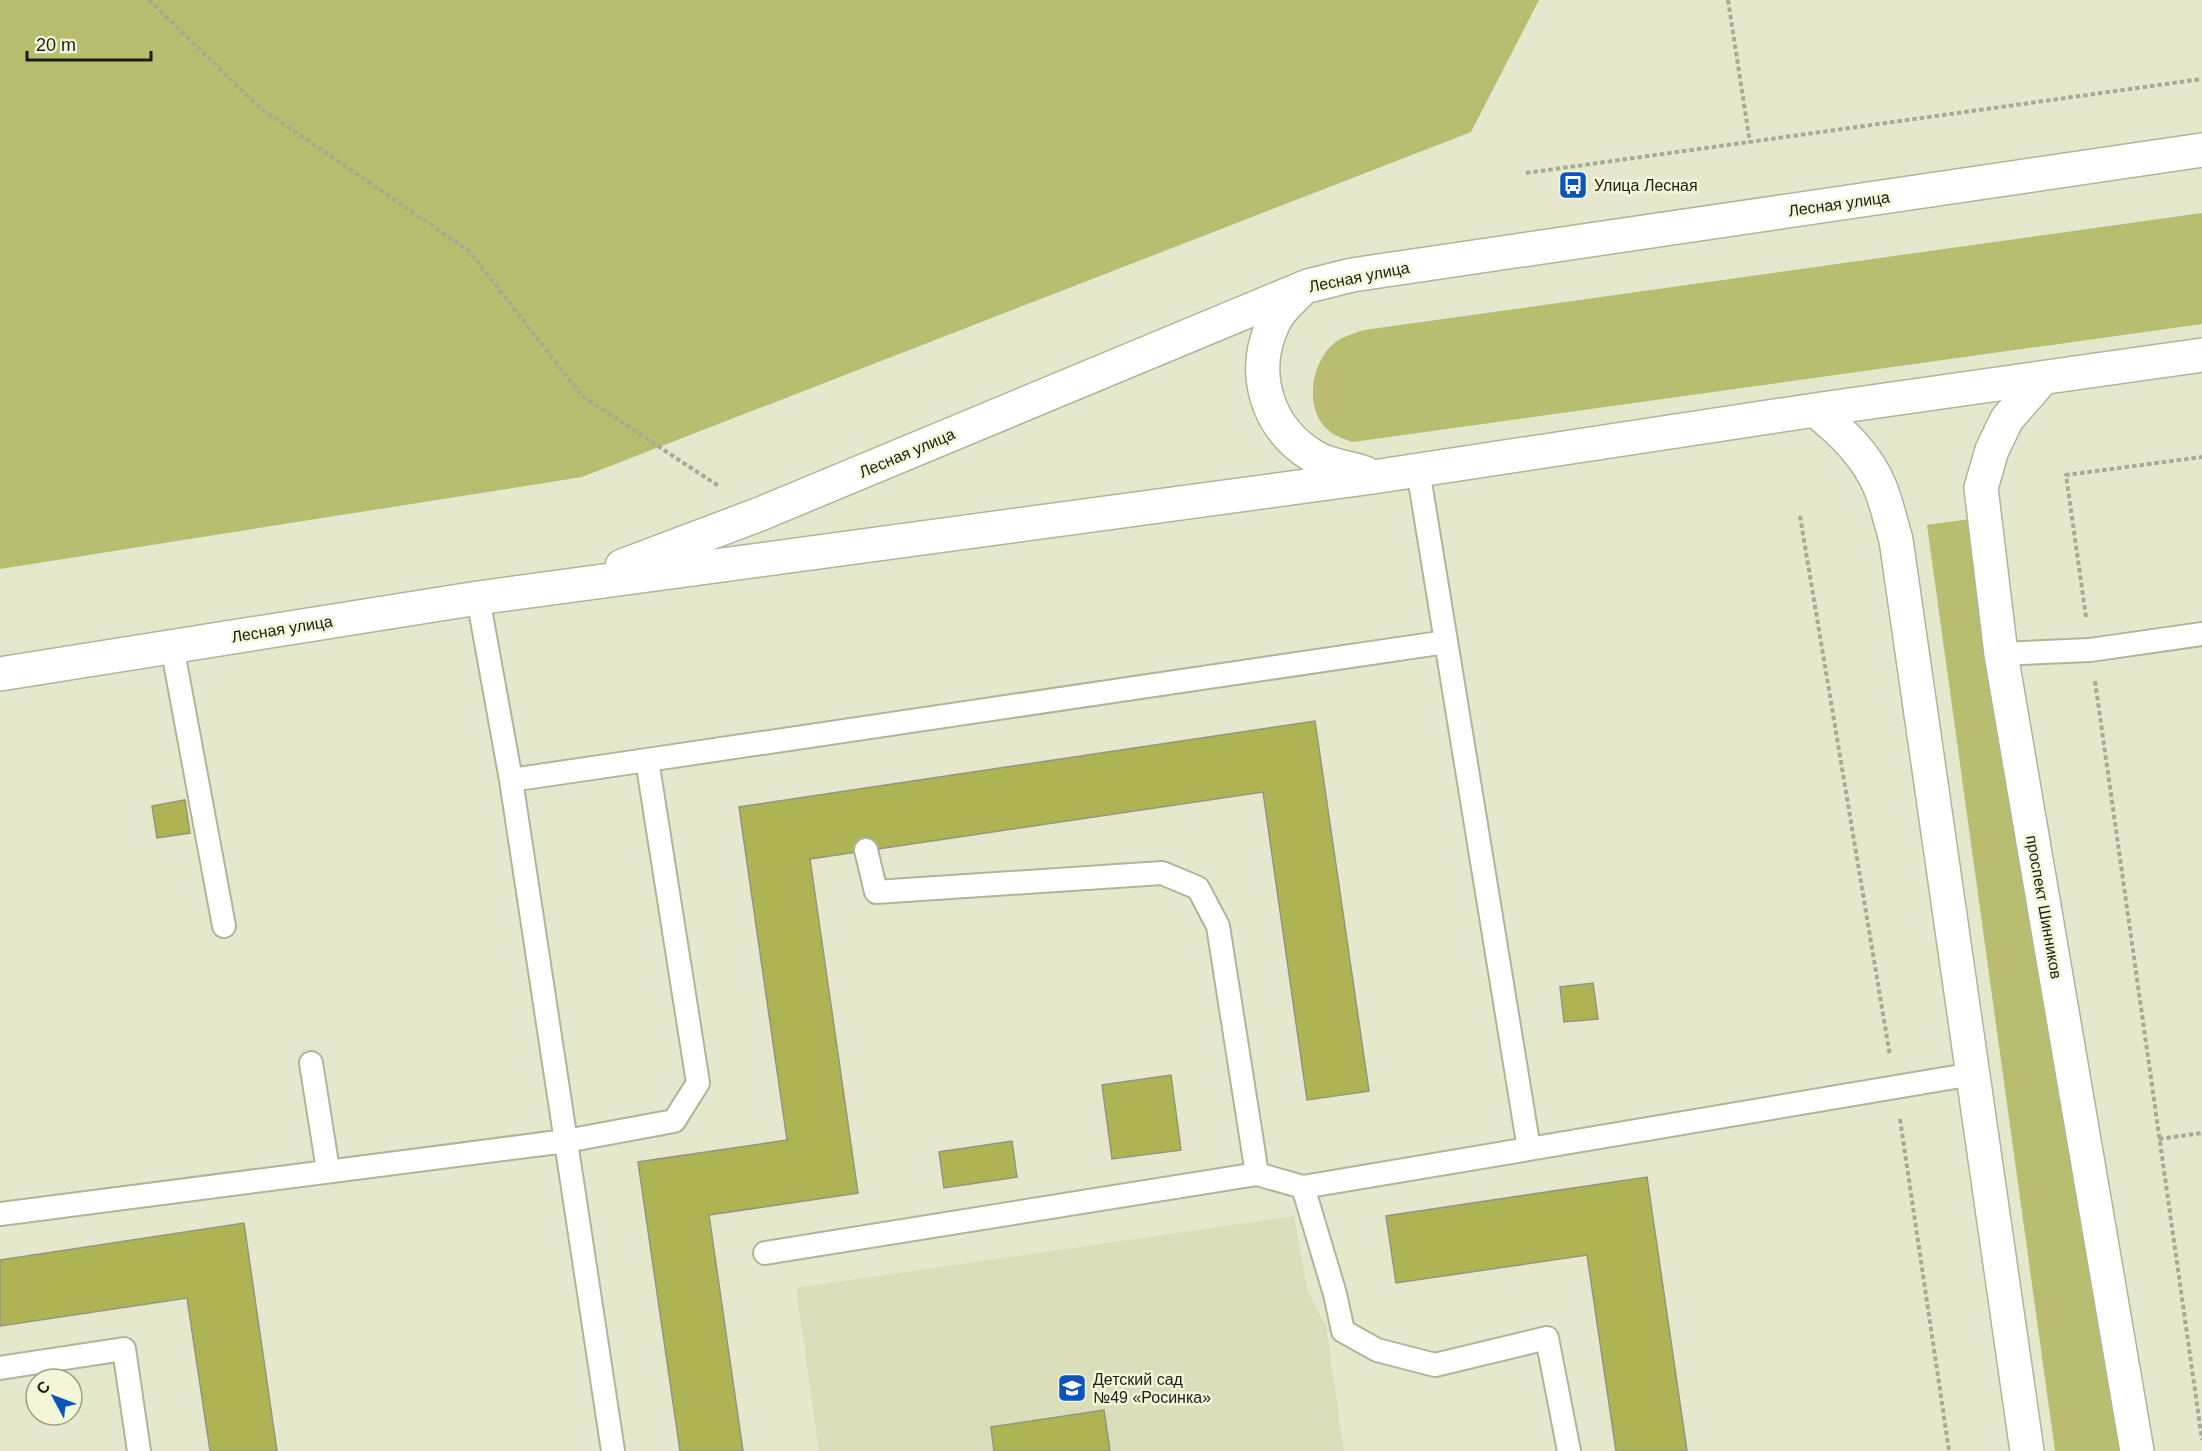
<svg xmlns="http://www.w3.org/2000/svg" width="2202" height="1451" font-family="Arial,sans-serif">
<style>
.built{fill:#dadeba}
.green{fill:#b8bd70}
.building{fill:#aeb453;stroke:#94967c;stroke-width:1.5}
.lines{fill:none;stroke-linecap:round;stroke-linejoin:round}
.lane-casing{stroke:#b2b499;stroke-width:26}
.secondary-casing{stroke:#b2b499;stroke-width:36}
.path{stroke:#a8aa94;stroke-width:4;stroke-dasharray:4.5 3;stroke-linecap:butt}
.lane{stroke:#fff;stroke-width:22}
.secondary{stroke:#fff;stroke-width:33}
.labels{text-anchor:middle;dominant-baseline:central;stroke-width:5;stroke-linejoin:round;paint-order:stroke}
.poi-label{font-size:16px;fill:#1c1d13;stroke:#f3f6d9;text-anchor:start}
.street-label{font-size:16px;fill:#1c1d13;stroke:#f3f6d9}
</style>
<rect width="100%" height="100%" fill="#e5e8cc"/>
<path class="built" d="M1294 1216 1308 1292 1326 1326 1344 1451H819L796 1288Z"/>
<path class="green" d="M0 0H1539L1471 132 582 477 0 569Z
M2202 213V324L1353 442C1344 439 1336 437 1328 430 1305 410 1310 367 1331 346 1340 337 1352 334 1364 330Z
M1991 516 2120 1451H2055L1927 525Z"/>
<path class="building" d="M1315 721 1369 1091 1307 1100 1263 792 810 859 858 1193 709 1215 743 1451H680L638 1162 787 1140 739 807Z
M185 800 190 833 157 838 152 806Z
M1593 983 1598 1019 1564 1022 1560 987Z
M1171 1075 1181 1150 1112 1159 1102 1085Z
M1012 1141 1017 1177 944 1188 939 1152Z
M1647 1177 1687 1451H1616L1587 1255 1396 1283 1386 1216Z
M244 1223 277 1451H210L187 1298 0 1326V1260Z
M1104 1410 1110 1451H994L991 1427Z"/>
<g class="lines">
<g class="lane-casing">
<path id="lane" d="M478 598 511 780 613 1451
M172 646 224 926
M2001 654 2090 650 2202 634
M511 780 647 760
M866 850 876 892 1162 873 1198 888 1218 926 1257 1174 1303 1187 1529 1149 1418 470
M311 1063 328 1170
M1529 1149 1973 1074
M1303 1187 1335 1294 1343 1331 1377 1350 1435 1365 1547 1338 1569 1451
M0 1214 566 1141 674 1121 698 1083 647 760 1446 642
M765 1253 1257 1174
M0 1368 124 1349 139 1451"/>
</g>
<g class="secondary-casing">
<path id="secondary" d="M1299 292C1289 302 1278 311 1273 324 1250 373 1267 428 1313 456 1328 466 1348 467 1365 473
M2042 379 2007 419 1992 450 1981 488 2001 654 2137 1451
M1815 410C1841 431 1867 455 1880 487 1887 504 1891 523 1896 540L2027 1451
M622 566 760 514 1308 286 1352 275 2202 150
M0 674 478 598 1373 477 1815 410 2202 355"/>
</g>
<path class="path" d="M149 0 259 107 469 251 582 396 720 487
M1728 0 1750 143
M1526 173 2202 79
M1800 516 1890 1056
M2086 617 2066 475 2202 457
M2095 681 2202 1440
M1900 1119 1949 1451
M2159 1139 2202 1133"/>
<use href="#lane" class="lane"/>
<use href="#secondary" class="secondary"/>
</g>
<defs>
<g id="bus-square" transform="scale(1.5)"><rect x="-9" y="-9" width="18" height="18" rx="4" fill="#0d53be" stroke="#f3f6d9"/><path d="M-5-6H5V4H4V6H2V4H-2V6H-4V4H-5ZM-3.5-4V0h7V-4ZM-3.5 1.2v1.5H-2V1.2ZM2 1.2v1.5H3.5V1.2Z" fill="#fff"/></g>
<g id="school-square" transform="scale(1.5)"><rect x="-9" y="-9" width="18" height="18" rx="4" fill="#0d53be" stroke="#f3f6d9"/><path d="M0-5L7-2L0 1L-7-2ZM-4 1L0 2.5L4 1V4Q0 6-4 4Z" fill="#fff"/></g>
</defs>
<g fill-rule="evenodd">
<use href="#bus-square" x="1573" y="185"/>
<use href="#school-square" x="1072" y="1388"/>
</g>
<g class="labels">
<g class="poi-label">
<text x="1594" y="185">Улица Лесная</text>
<text x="1093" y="1379">Детский сад<tspan x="1093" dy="18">№49 «Росинка»</tspan></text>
</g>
<g class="street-label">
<text transform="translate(1839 204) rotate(-8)">Лесная улица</text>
<text transform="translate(1359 277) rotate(-11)">Лесная улица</text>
<text transform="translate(907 453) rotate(-23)">Лесная улица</text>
<text transform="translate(282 629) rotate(-9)">Лесная улица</text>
<text transform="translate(2044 907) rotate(80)">проспект Шинников</text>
</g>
</g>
<g transform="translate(54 1397) rotate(311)"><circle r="28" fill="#f3f6d9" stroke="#9d9f8a" stroke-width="1.5"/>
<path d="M0-4.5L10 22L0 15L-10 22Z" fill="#0d53be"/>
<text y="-9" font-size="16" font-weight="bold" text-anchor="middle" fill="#1c1d13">С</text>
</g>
<path d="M27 51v9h124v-9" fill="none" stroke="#1c1d13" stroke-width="3"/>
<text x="36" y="51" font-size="18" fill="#1c1d13" stroke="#f3f6d9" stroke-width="4.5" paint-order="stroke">20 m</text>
</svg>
